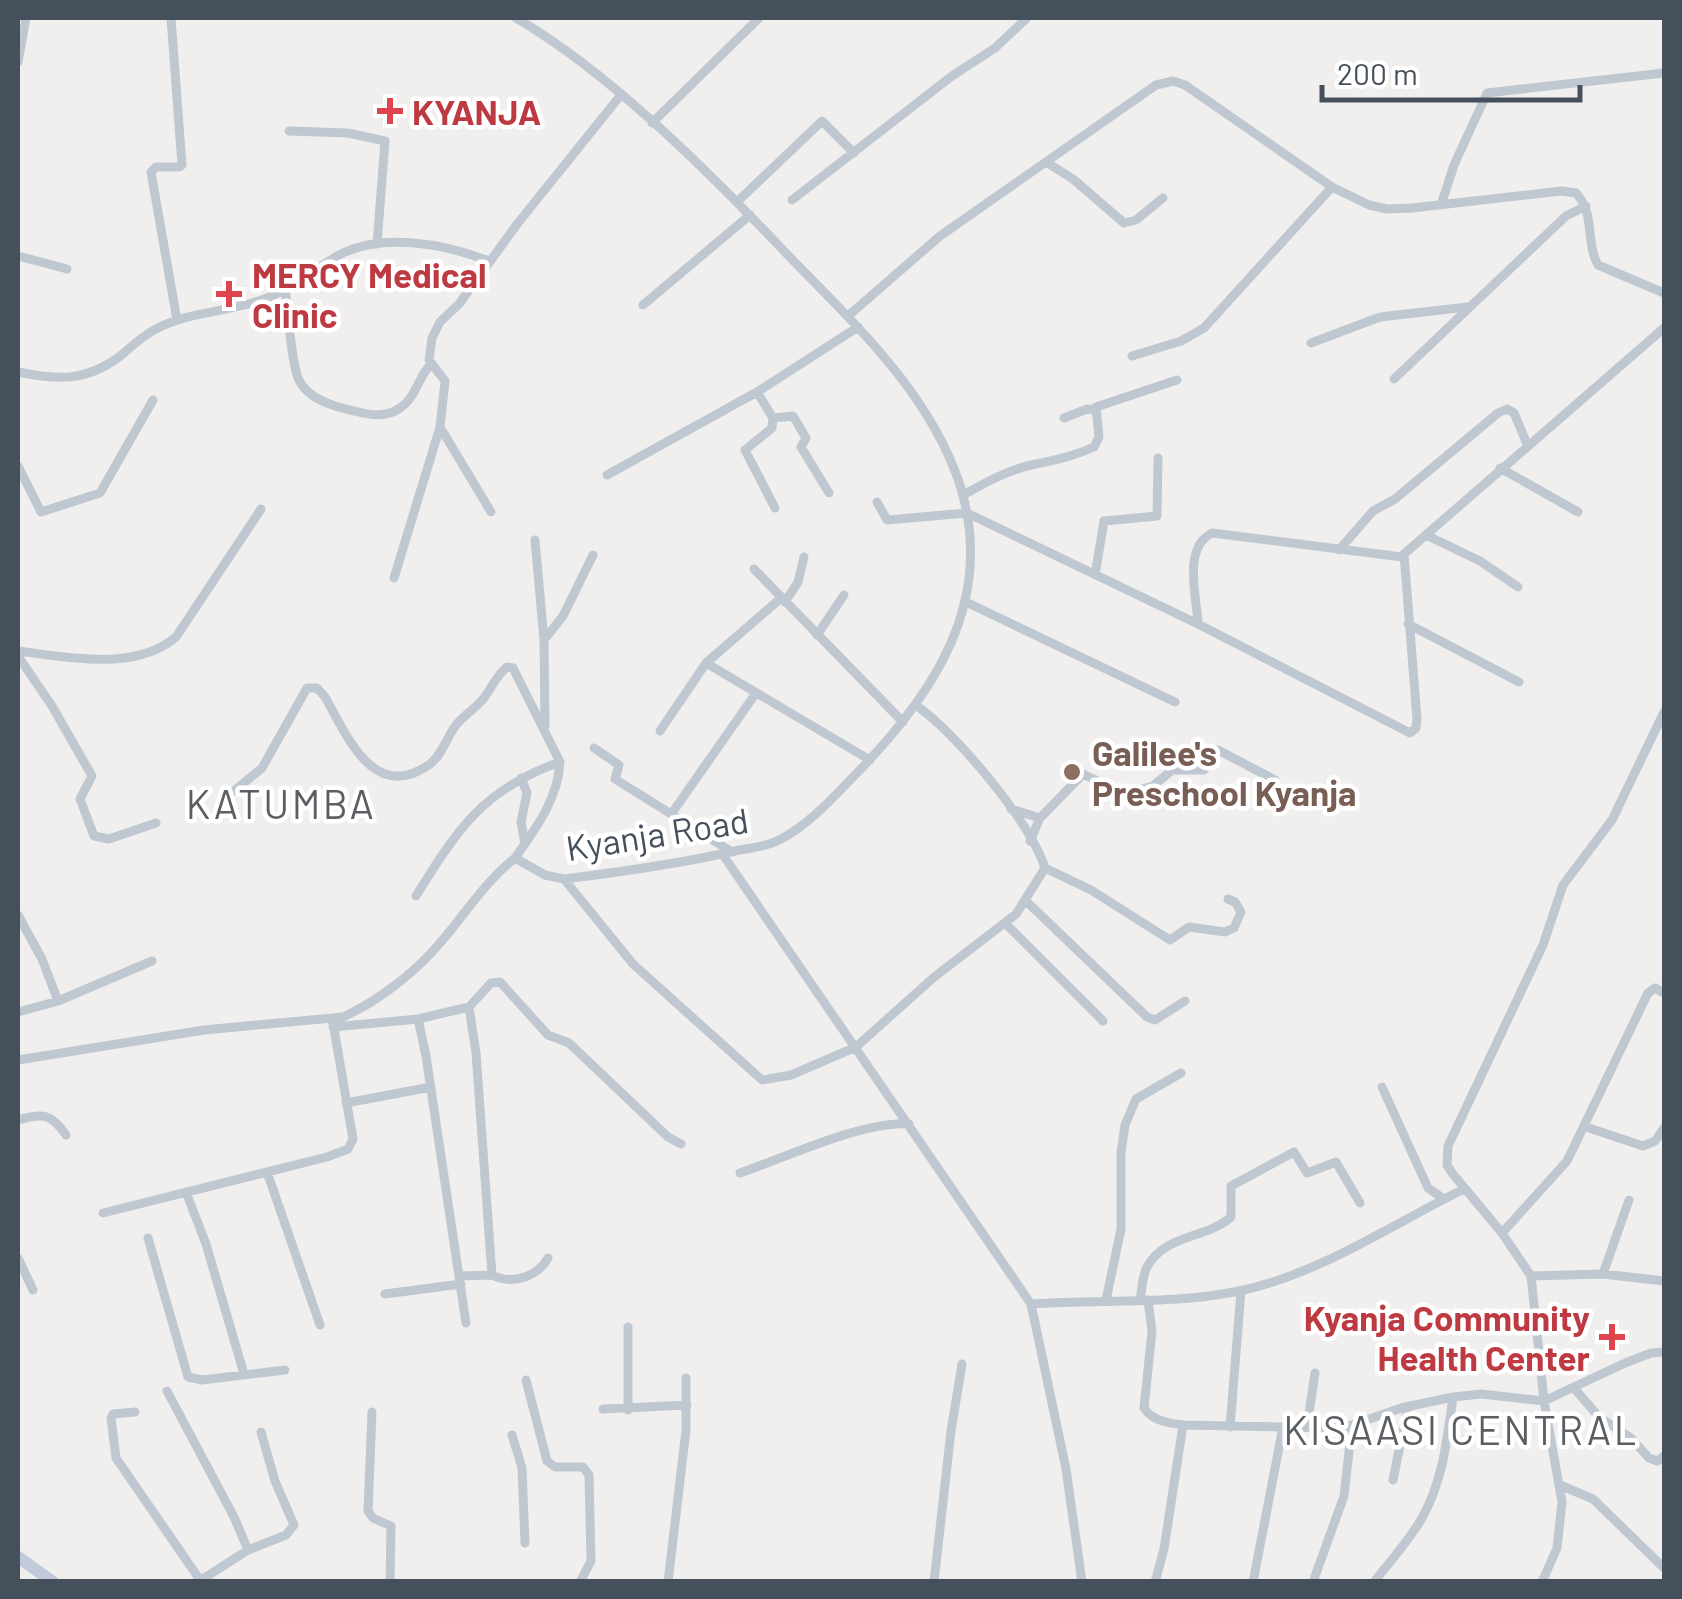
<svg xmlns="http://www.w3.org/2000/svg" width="1682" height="1599" font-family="Barlow,sans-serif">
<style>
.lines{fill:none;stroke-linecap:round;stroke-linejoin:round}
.street{stroke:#bfc8d1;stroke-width:9}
.secondary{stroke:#c1cad8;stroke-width:12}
.health-dot{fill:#e0444e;stroke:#fff;stroke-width:4}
.education-dot{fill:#8d6e63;stroke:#fff;stroke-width:4}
.labels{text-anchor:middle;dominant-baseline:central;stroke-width:9;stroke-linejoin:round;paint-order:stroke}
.health-label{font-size:35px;font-weight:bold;fill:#be3a42;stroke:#fff;text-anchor:start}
.education-label{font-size:35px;font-weight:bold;fill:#785e54;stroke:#fff;text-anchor:start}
.street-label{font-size:35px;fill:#46505c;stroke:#fff}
.quarter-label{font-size:40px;letter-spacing:2.5px;fill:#5b5e63;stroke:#fff}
</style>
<rect width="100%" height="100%" fill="#f1efee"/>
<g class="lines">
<path class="street" d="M171 18 182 165 179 167H156L151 172 177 320
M18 62 26 18
M652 123 759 18
M289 131 348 133 385 141 377 244
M1046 162 1073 179 1124 223 1136 220 1163 198
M792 200 952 76 995 48 1027 18
M737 202 822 121 854 153
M1441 205 1454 165 1487 93 1664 73
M18 256 67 269
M285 288C288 308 291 367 300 382 310 400 335 407 354 411 370 415 386 418 400 408 416 398 418 377 431 364
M643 305 750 215
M848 316 940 236 1156 85 1173 81 1185 85 1332 187 1369 205 1387 209 1412 208 1562 191 1576 193C1596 215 1585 242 1598 265L1664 293
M1311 343 1380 317 1467 307
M1132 356 1181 341 1204 328 1332 187
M18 372C57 380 85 382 119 357 131 347 142 336 156 329 188 312 225 312 259 301 289 291 312 270 339 255 383 232 445 244 489 261
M1394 379 1566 216 1586 206
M757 392 773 418 793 416 806 438 801 447 829 493
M773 418 772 428 745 450 775 508
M1064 418 1087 409 1095 410
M440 427 491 512
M18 466 41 512 100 493 153 400
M1500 468 1578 512
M607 475 757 392 858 327
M963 495C985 483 1006 471 1031 465 1054 460 1072 457 1094 447L1099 437 1096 407 1177 380
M877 502 887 520 967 513 1198 624 1410 733 1416 728 1417 719 1404 554 1664 328
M1426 535 1480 561 1518 587
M535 540 544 640 545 726
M1339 550 1373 511 1395 499 1498 413 1507 409 1514 413 1527 444
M754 569 903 722
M1095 575 1104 521 1157 516 1158 458
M394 578 440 427 445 381 429 360 432 338 440 322 459 304 518 223 620 96
M785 602 798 582 804 557
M966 602 1175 702
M1198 624C1197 597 1182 548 1212 533L1402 557
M1408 624 1519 682
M817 635 844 595
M544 640 563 616 593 555
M18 651C66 657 135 672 176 637L261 509
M18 656 52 706 92 776 80 799 94 836 109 839 156 823
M706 663 870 760
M660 731 706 663 781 598
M594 748 619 765 615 779 732 852
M521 778 527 793 521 822 525 844
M234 791 262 768 307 688H317L325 697C347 736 374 804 430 764 442 755 447 737 456 725 464 715 476 708 484 698 492 687 496 676 507 667L513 668 560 762C558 799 536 828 515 858
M1011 809 1040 818
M672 813 756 693
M1030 841 1040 818 1083 774 1118 791 1130 792 1153 786 1172 770H1204L1218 750 1275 780
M723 855 1031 1304 1066 1469 1082 1582
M1045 868 1091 890 1170 940 1189 927 1225 932 1234 928 1241 912 1235 902 1228 899
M564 879 633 964 762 1080 791 1075 856 1047 933 978 1016 914 1045 868C1030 822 957 734 917 706
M416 896C457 830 483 789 560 762
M1026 901 1147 1017 1155 1020 1185 1001
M18 915 42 959 58 1001
M1005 923 1103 1021
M469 1007 476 1053 492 1275C512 1285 537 1277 548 1258
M18 1012 58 1001 152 961
M418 1019 426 1056 466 1323
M333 1027 418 1019 469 1007 491 983 500 982 548 1035 569 1043 668 1137 681 1144
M18 1060 204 1030 343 1017C374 1003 408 978 432 952 461 921 482 884 515 858L545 875 564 879C621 872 679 864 735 851 750 848 765 847 779 840 806 827 832 799 853 777 933 696 998 601 959 482 927 388 849 319 783 250 708 171 609 72 516 18
M1382 1087 1428 1188 1444 1199
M346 1103 431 1087
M18 1120C42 1113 51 1113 66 1135
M1586 1127 1643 1146 1655 1141 1664 1128
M267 1172 320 1325
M740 1173C784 1158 865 1120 909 1124
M186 1192 206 1244 244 1374
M103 1213 327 1157 348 1149 353 1139 333 1023
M1502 1233 1567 1161 1648 993 1655 988 1664 993
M148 1238 188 1377 202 1380 285 1370
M18 1258 33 1290
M1603 1274 1629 1200
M460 1276 492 1275
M1531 1276 1603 1274 1664 1281
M385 1294 461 1284
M1106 1300 1121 1229V1153L1125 1125 1136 1099 1181 1073
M1140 1300C1142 1291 1142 1276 1147 1267 1165 1234 1206 1239 1231 1217V1186L1294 1152 1307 1173 1336 1162 1360 1203
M1148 1300 1152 1331 1144 1408C1152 1421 1169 1423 1183 1425
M1031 1304C1100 1299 1172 1305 1239 1291 1320 1274 1391 1225 1464 1189
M628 1327V1410
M526 1380 547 1461 555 1467H583L589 1475 591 1561 580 1582
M1574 1388 1599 1417 1631 1438 1649 1458 1657 1461 1664 1456
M167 1391 234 1517 248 1550
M603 1409 687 1405
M135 1412 113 1414 111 1418 116 1458 200 1580
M372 1412 368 1511 373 1518 391 1526 390 1582
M1230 1427 1241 1291
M1307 1427 1315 1373
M512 1435 522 1468 525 1543
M1393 1480 1408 1406
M1560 1485 1593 1499 1664 1568
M198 1582 248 1550 286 1535 294 1525 275 1481 261 1432
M668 1582 686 1430V1378
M934 1582 951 1431 962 1364
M1155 1582 1164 1549 1183 1425 1331 1428 1352 1425 1401 1408 1453 1397 1481 1394 1544 1401 1625 1363 1651 1353 1664 1352
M1253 1582 1283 1427
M1313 1582 1344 1496 1352 1425
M1374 1582C1390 1561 1409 1541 1422 1518 1443 1481 1447 1439 1453 1397
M1542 1582 1557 1548 1562 1502 1544 1401 1531 1276 1502 1233 1452 1173 1447 1165 1448 1146 1543 945 1563 885 1612 820 1664 712"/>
<path class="secondary" d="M18 1557 53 1582"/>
</g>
<g class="health-dot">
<path d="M385 96h10v10h10v10h-10v10h-10v-10h-10v-10h10z"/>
<path d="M224 279h10v10h10v10h-10v10h-10v-10h-10v-10h10z"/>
<path d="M1607 1322h10v10h10v10h-10v10h-10v-10h-10v-10h10z"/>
</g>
<circle class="education-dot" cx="1072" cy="772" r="10"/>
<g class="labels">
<g class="health-label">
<text x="412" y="111">KYANJA</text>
<text x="252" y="274">MERCY Medical<tspan x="252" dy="40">Clinic</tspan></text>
<text x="1590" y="1317" text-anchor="end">Kyanja Community<tspan x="1590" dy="40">Health Center</tspan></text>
</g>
<g class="education-label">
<text x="1092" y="752">Galilee's<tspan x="1092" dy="40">Preschool Kyanja</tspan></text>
</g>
<g class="street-label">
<text transform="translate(657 833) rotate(-9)">Kyanja Road</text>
</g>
<g class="quarter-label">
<text x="281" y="803">KATUMBA</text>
<text x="1461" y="1429">KISAASI CENTRAL</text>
</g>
</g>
<rect width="1682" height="1599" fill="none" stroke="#46505c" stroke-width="40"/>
<path d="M1322 85v15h258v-15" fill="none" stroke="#46505c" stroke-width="5"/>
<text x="1337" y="85" font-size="30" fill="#46505c" stroke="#ffffff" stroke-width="8" paint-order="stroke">200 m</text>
</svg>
